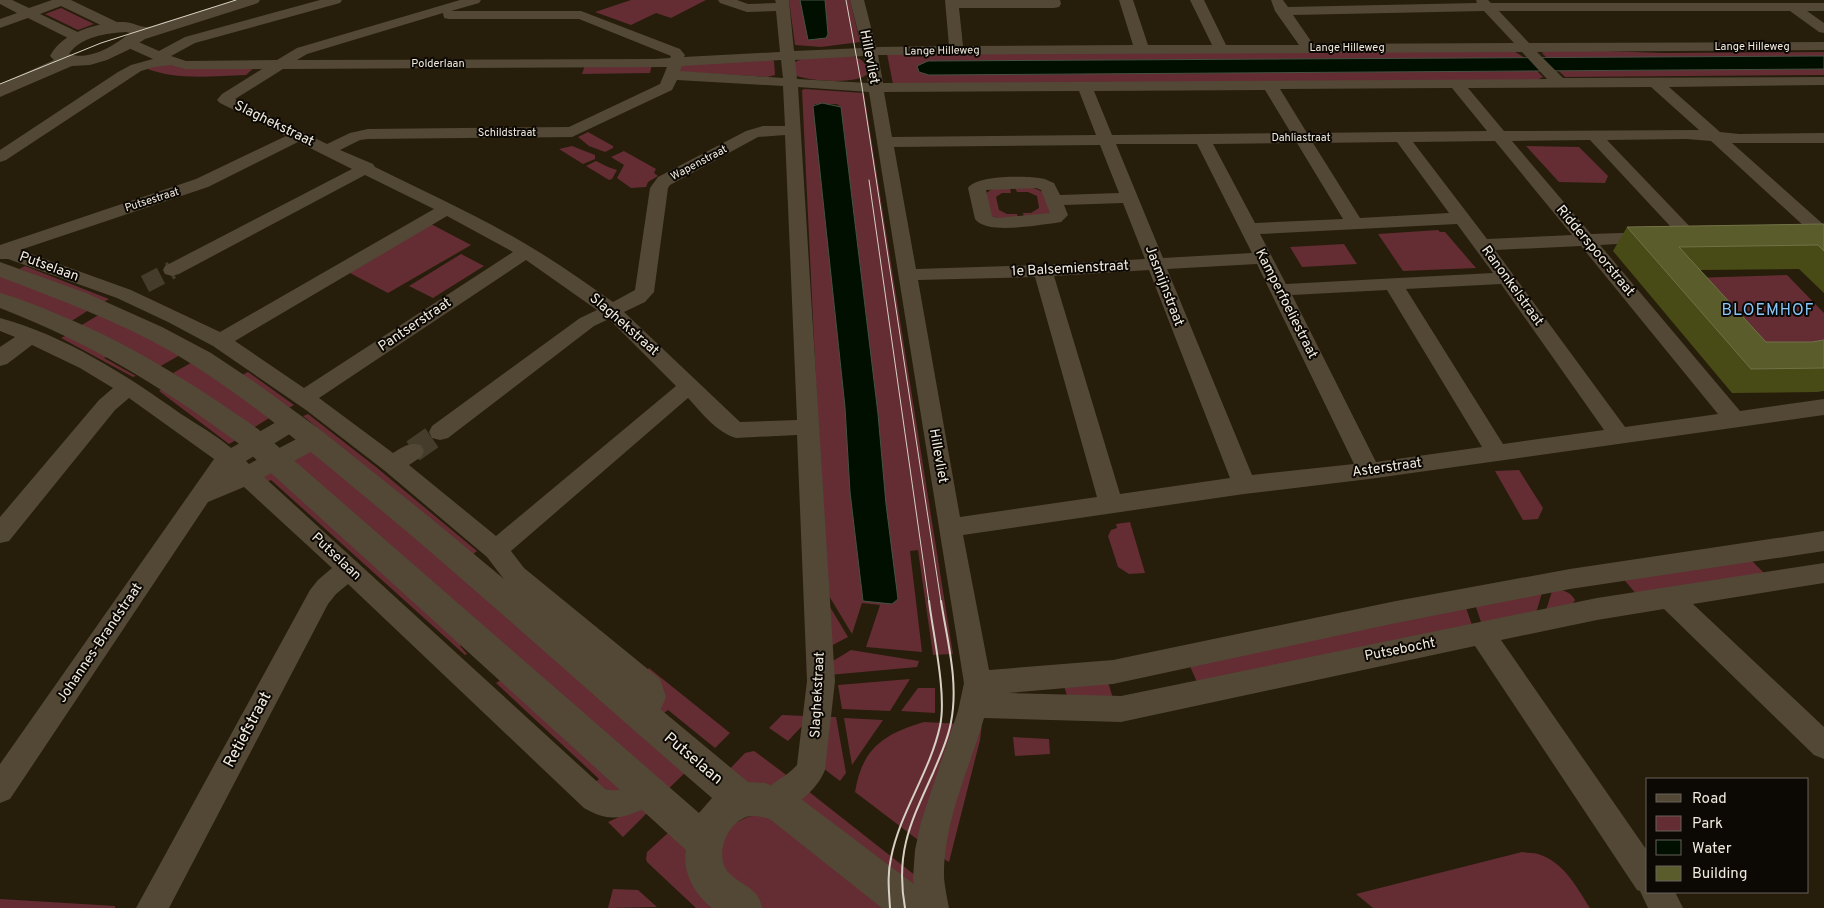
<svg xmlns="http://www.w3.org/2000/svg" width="1824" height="908" font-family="Overpass,sans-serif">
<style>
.green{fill:#632d33;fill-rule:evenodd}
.water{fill:#000f00;stroke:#485143}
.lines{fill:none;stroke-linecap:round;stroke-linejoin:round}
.minor-tunnel-far1{stroke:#453c2b;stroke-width:18;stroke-dasharray:18 9;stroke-linecap:butt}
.minor-tunnel{stroke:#453c2b;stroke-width:23;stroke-dasharray:23 11;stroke-linecap:butt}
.minor{fill:#534836;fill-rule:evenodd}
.tertiary{fill:#534836;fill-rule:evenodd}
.secondary{fill:#534836;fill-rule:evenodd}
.tram-far1{stroke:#d7d0c4;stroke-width:1}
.tram{stroke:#d7d0c4;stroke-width:2}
.wall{fill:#484b16}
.building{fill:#5a5c2c;stroke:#717248}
.labels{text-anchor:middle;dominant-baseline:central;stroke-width:4;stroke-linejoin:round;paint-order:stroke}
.far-street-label{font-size:11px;fill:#f0eadf;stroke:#0c0803}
.street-label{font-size:14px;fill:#f0eadf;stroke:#0c0803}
.quarter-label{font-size:16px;letter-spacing:1px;fill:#87c6fb;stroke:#0c0803}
.near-street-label{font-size:16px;fill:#f0eadf;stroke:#0c0803}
</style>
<rect width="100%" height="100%" fill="#271d0b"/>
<path class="green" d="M631 0H706L671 18 656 13 631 25 595 12Z
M789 0H800L808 40 827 36 825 0H850L860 42 821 47 795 45Z
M61 8 94 24 78 30 45 14Z
M1545 49 1663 53 1824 52V56L1547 58 1542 53Z
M1512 50 1525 58 928 61 917 66 919 72 929 75 1537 71 1543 77 1537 80 893 84 887 54Z
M853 56C864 60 866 63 867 74 858 85 806 81 795 75V62L804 58Z
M769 59 774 61 775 75 767 77 684 72 680 71 678 65Z
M157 64 256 66 246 75C212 76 174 81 143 67Z
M652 64 650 73 582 74 585 65Z
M1824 69V75L1565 77 1559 71Z
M805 89 864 93 953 654 933 655 918 550 910 551 922 652 866 647 880 605 862 603 852 634 826 591 802 90ZM815 104H837L841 107 878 414 886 504 863 601 850 492 845 407 813 106Z
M588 132 613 146V148L605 152 589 146 578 137Z
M572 146 595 155V159L583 164 559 149Z
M1526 146 1579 147 1608 176 1605 183 1559 182Z
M624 151 656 169 654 173 658 176 648 182 646 187 631 188 617 178 624 165 611 157Z
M596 161 608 167 617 170 612 179 609 180 586 166Z
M1010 188 1011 193H1002L996 197 999 210 1007 214H1017L1018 219H999L990 215 985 194 992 189Z
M1015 188H1034L1045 193 1051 212 1045 217 1024 218 1023 213H1031L1039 208 1037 196 1028 192H1017Z
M431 224 471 245 388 293 348 272Z
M1438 230 1440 232H1445L1476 268 1403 271 1378 234Z
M1344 244 1357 264 1302 267 1290 247Z
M461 254 484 266 433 298 409 286Z
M25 266 109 299 104 302 19 269Z
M0 274 92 308 70 322 0 295Z
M1787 275 1824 313V356L1765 361 1691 278Z
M102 313 180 355 159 367 80 326Z
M67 335 109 356 104 358 136 376 133 377 61 338Z
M196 360 274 415 250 430 173 373Z
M248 372 294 405 287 409 242 375Z
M163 388 238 439 229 444 159 391Z
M308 414 376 467 477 551 472 555 303 416Z
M313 444 690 768 664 793 285 460Z
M274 469 465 642 460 646 467 654 465 655 271 480 264 483 258 478Z
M1519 470 1543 508 1538 519 1523 520 1495 471Z
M1130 522 1145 573 1129 574 1118 567 1108 536 1111 530 1117 528 1116 524Z
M1749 558 1766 575 1638 596 1620 575Z
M1553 588C1562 590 1570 591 1575 600L1572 605 1546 610Z
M1543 590 1536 613 1482 625 1475 604Z
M824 597 848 637 827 648Z
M1465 605 1473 628 1197 682 1188 662Z
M851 650 919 661 917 667 829 675 828 664Z
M649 668 730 733 715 748 668 710 661 715 646 672Z
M505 677 625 789 617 793 593 784 599 779 496 683Z
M910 679 890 711 842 709 838 685Z
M1108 682 1113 698 1068 699 1064 686Z
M918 688H935V713L901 711Z
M782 715 806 716 804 724 788 741 769 728Z
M826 717H836L846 773 840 781 819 765Z
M844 718 883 720 852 765Z
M924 722 963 724 922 843 855 792C862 749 883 734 924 722Z
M982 724 980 740 949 862 939 856 938 832Z
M1013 737 1049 739 1050 754 1015 756Z
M754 751 757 753 789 777C767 794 747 782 724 775L745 753Z
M808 791 921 880 922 905 791 802Z
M641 807 650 810 623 837 608 822Z
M765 814 897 908H757L720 863C721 855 721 842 725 835 734 820 749 815 765 814Z
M669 832 690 847 719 908H696L647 862 646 859 647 852Z
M1522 852C1527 853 1533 853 1538 854 1564 862 1577 888 1590 908H1373L1356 894Z
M613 889 638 890 657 907 608 908Z
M0 899 115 906V908H0Z"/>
<path class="water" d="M800 0H825L828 34 826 38 808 40Z
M1824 56V69L929 75 919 72 917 66 928 61Z
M822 103 841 107 878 414 886 504 898 599 892 604 863 601 850 492 845 407 813 106Z"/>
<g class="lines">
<path class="minor-tunnel-far1" d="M145 284 172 270"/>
<path class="minor-tunnel" d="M413 451 440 432"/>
<path class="minor" d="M0 0H12L29 8 52 0H71L121 24 123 27 121 30H111L61 6 40 14 84 35 86 38 84 41H74L28 18 0 28V19L17 13 0 4Z
M320 0H342L340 3 195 43 171 56 186 61 277 60 297 48 460 0H481L479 3 451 11H581L680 49 685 55 684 57 780 52 776 11 747 12 720 3 718 0H737L748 4 776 3 775 0H789L794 51 862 48 850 0H864L876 47 949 46 945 0H1060L1061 4 1059 7 1054 8H959L963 46 1133 45 1119 0H1133L1148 45H1212L1190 0H1204L1226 45H1299L1275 11 1271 0H1283L1288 7 1477 3 1476 0H1488L1491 3H1824V11H1807L1824 23V33L1819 32 1790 11H1499L1529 43 1824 42V50L1537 52 1563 78 1824 77V85L1669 87 1720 132 1739 134 1824 133V143H1732L1824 225V240L1818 239 1711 141 1687 139 1607 140 1695 232 1698 236 1695 240 1689 241 1683 240 1590 140 1512 141 1591 234 1651 232 1657 233 1660 237 1657 241 1651 242 1600 245 1740 411 1824 399V415L1369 479 1244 494 963 535 989 670 1113 660 1396 601 1570 569 1824 531V551L1570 589 1396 623 1113 684 1008 693 1121 696 1597 598 1824 563V583L1693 604 1824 727V759L1814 755 1664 609 1597 620 1501 640 1648 852V892H1675L1683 908H1648L1640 891 1637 890 1475 646 1121 722 984 718C969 770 943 822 944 878 945 888 947 898 949 908H917L913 878 915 850 921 822 958 711 964 683 869 92 798 87 835 681 825 770C816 792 794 808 772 816L762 812 757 802C765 784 785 779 797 765L807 681 797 435 736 438C716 432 702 413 688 398L511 551 524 568 660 679 666 697 654 726 644 730 634 726 630 717 638 694 506 582 487 557 385 471 306 410 213 346 168 322 117 298 8 259H0V245L196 179 286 136 220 103 217 100 222 94 262 69H185L171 65 154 67 141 71 6 160 0 162V150L118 72 131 65 153 59 124 46 122 43 124 40H134L159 51 185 37ZM1484 11 1514 43 1313 44 1293 15ZM443 13 444 18 449 19H579L671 56 670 58 654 59 297 60 307 54ZM1522 52 1547 79 883 83 878 55ZM864 56 868 83 797 79 795 60ZM781 60 783 78 680 71 682 66ZM667 67 660 84 569 127 368 129 350 133 327 144 235 99 283 69ZM677 80 783 86 785 126H763L746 131 658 177 650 188 635 290 613 302C587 284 561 265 534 249 483 218 428 193 375 167L373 164 340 150 360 140 368 139 572 137 672 90ZM1651 87 1699 130 1504 131 1468 88ZM1452 88 1487 131 1307 133 1280 89ZM1265 90 1291 133 1112 135 1094 91ZM1079 91 1096 135 892 137 884 92ZM785 135 797 420 740 422 624 312 645 302 654 292 668 188 670 185 758 137ZM1495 141 1572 235 1487 239 1413 142ZM298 142 352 169 165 266 163 270 165 274 172 276 179 274 365 175 434 209 220 332 131 290 20 250 208 187ZM1397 142 1449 213 1360 218 1313 143ZM1297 143 1343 219 1255 223 1213 144ZM1116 144H1197L1252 253 1163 258ZM1100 145 1119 193 1060 195 1054 183C1049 181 1044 178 1039 178 1024 176 977 175 968 188L975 219C986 235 1037 225 1055 223L1061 222 1068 215 1064 205 1123 203 1145 259 1043 265 916 269 894 147ZM1036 188 1041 190 1050 213 997 218 992 216 986 190ZM447 216 513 252 304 388 235 341ZM1457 224 1493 273 1286 284 1260 234ZM1581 246 1718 414 1625 427 1495 250ZM526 260 597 310 580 318 432 426 429 432 432 438 440 440 448 438 594 326 609 319 676 386 496 536 409 465 421 457 424 451 421 445C409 442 403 447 393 453L319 398ZM1257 264 1354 464 1252 475 1167 269ZM1149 270 1230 478 1120 494 1054 276ZM1035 277 1097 497 960 517 918 280ZM1501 284 1604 430 1503 444 1406 289ZM1387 290 1482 447 1376 462 1292 295Z
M0 318C64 335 128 376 181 414 198 425 216 435 231 448L285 417 293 414 301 417 304 422 301 427 246 461 249 464 306 434 314 432 322 434 325 440 322 446 264 477 604 788C618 795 635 784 648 779L658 783 663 793 658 803C629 815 614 826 584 808L348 584 336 594 328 604 169 908H136L310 590 318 580 332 568 244 487 208 502 10 799 0 803V764L214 459 129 398 115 410 9 541 0 543V517L99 400 113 388 80 368 32 345 7 364 0 366V347L15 337 0 331Z"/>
<path class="tertiary" d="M235 0H260L258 3 145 39 128 50 107 60 90 65 72 66 0 97V84L54 60 50 56C62 32 99 22 124 22 131 22 140 27 146 27 153 27 162 22 168 21 191 14 213 7 235 0ZM126 32 130 33C114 46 89 61 69 54 80 37 107 33 126 32Z"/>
<path class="secondary" d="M0 262 86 293 162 327 211 353 256 383 322 431 433 520 748 782 765 783 797 796 927 894 932 908H882L771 820C764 817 752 814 744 818 728 825 718 848 724 865 728 878 748 884 756 894 759 897 761 904 762 908H712C695 894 682 873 686 850L238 443C161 386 90 343 0 308V293C19 298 38 306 57 314 129 343 194 384 258 429L699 813 712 798C599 701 489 600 375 505 310 451 245 395 172 352 118 321 58 299 0 277Z"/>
<path class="tram-far1" d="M846 0 862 87 941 602
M0 84 101 43 236 0
M869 180 929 602"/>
<path class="tram" d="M890 908C889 891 887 875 891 858 900 812 930 772 940 726 947 695 933 634 929 601
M905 908C895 852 911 822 933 773 940 756 948 740 951 722 959 682 947 640 941 601"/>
</g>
<path class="wall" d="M1824 224V293L1799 269 1700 270 1766 342H1812L1824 340V391L1817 392 1732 393 1613 251 1627 227Z"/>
<path class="building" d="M1824 224V251L1818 245 1679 247 1766 342H1812L1824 340V368L1751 369 1627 227Z"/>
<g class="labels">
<g class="far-street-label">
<text x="1752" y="47">Lange Hilleweg</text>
<text x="1347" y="48">Lange Hilleweg</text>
<text transform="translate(942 51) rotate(-1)">Lange Hilleweg</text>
<text x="438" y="64">Polderlaan</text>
<text x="507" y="133">Schildstraat</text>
<text x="1301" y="138">Dahliastraat</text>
<text transform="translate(699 163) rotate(-28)">Wapenstraat</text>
<text transform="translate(152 200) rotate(-18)">Putsestraat</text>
</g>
<g class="street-label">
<text transform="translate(869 57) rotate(79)">Hillevliet</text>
<text transform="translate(274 124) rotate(26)">Slaghekstraat</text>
<text transform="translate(1595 251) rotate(50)">Ridderspoorstraat</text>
<text transform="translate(49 267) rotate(20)">Putselaan</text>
<text transform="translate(1070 269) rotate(-3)">1e Balsemienstraat</text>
<text transform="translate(1164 286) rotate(69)">Jasmijnstraat</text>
<text transform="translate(1512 286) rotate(54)">Ranonkelstraat</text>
<text transform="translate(1286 304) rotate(63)">Kamperfoeliestraat</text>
<text transform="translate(415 325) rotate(-34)">Pantserstraat</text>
<text transform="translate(624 325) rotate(41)">Slaghekstraat</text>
<text transform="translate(938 456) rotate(80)">Hillevliet</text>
<text transform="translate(1387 468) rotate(-8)">Asterstraat</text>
<text transform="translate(336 557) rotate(43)">Putselaan</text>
<text transform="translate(100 643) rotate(-56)">Johannes-Brandstraat</text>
<text transform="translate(1400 650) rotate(-11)">Putsebocht</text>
<text transform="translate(818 695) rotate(-87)">Slaghekstraat</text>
</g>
<g class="quarter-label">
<text x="1768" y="311">BLOEMHOF</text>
</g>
<g class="near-street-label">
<text transform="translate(248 730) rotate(-62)">Retiefstraat</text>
<text transform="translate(693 759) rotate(40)">Putselaan</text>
</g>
</g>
<rect x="1646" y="778" width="162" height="115" fill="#0c0803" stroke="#67625b"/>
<rect x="1656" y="794" width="25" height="8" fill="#534836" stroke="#67625b"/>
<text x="1692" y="803" font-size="15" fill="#f0eadf">Road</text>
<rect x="1656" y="816" width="25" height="15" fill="#632d33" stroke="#67625b"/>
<text x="1692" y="828" font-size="15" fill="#f0eadf">Park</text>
<rect x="1656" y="840" width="25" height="15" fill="#000f00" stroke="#67625b"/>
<text x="1692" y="853" font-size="15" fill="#f0eadf">Water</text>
<rect x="1656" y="866" width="25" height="15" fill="#5a5c2c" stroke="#67625b"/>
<text x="1692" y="878" font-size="15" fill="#f0eadf">Building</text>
</svg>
